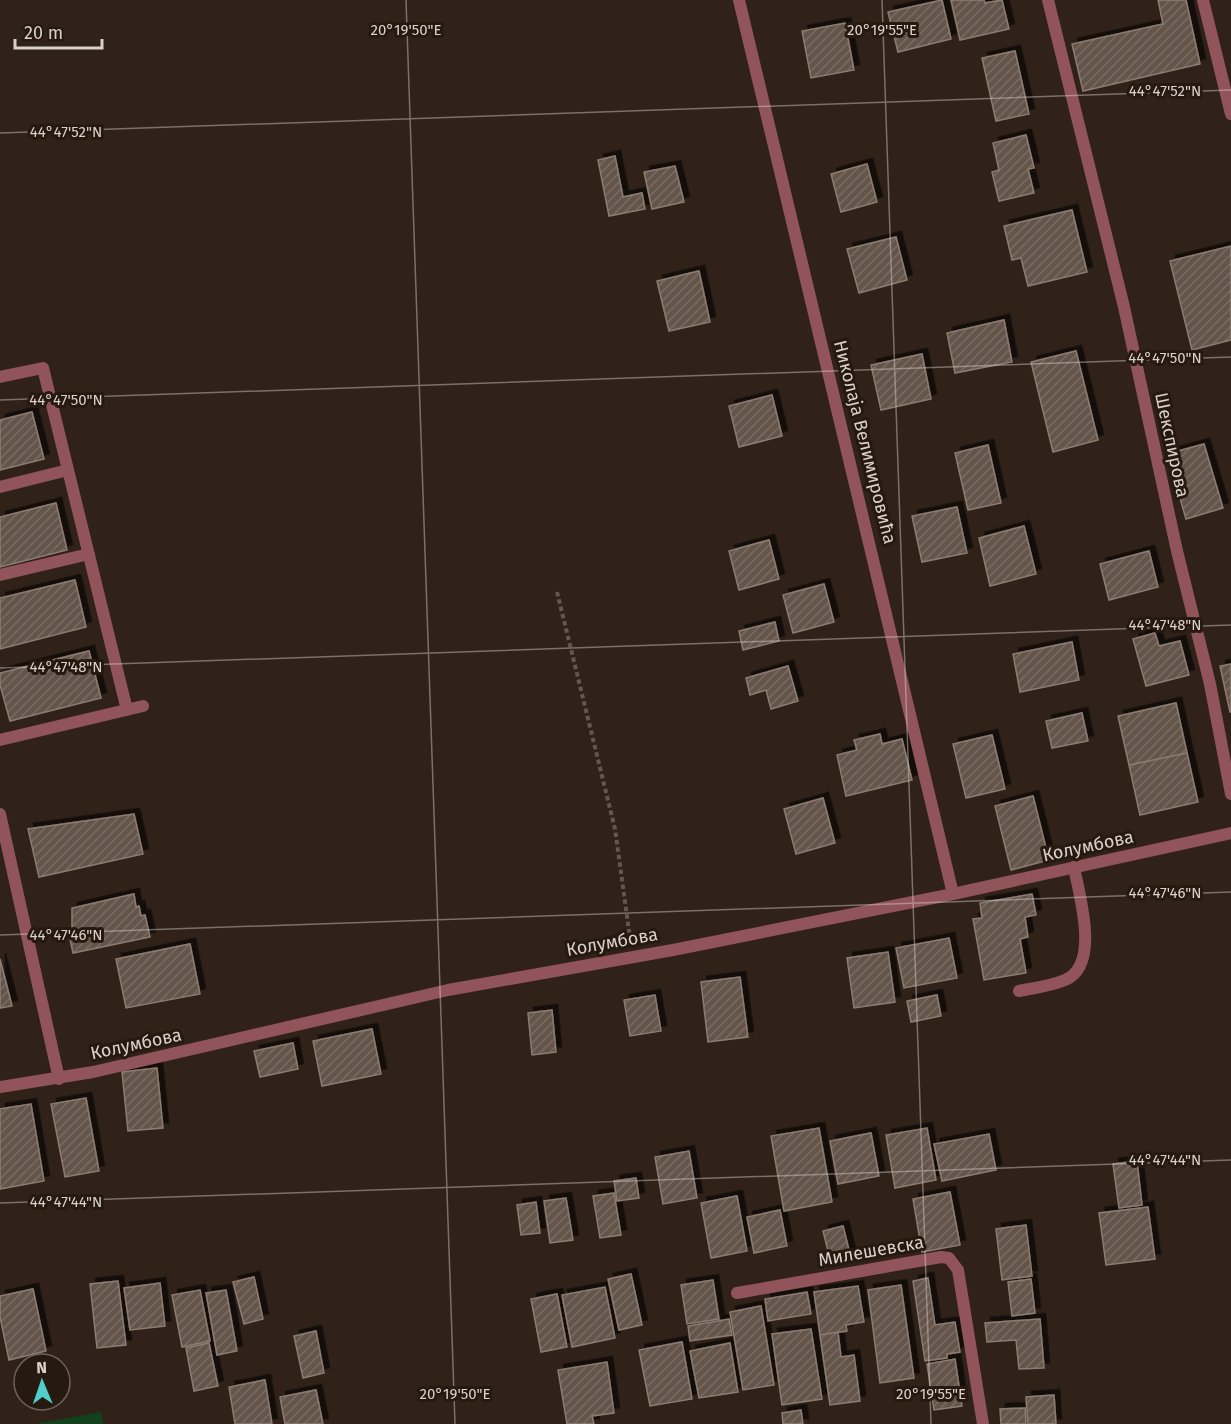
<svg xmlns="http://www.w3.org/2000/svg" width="1231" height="1424" font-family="'Fira Sans',sans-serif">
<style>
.grass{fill:#11421d}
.building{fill:url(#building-hatch);stroke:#8d7c71;stroke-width:1.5;filter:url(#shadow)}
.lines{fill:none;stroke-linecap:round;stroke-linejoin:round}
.path{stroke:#64574f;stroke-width:4;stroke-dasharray:4.5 3;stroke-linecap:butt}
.lane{stroke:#92545b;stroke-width:12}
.street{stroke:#92545b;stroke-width:12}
.ticks{fill:none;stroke:#dad1cb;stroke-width:1.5;stroke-opacity:0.45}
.labels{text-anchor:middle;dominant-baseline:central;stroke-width:6;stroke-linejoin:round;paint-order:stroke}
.street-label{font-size:18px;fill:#dad1cb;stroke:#261910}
.ticks-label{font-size:15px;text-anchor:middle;fill:#dad1cb;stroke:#261910;stroke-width:6;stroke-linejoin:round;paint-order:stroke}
</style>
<defs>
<pattern id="building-hatch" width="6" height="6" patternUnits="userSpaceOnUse" patternTransform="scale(1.5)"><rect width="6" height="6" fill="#64544a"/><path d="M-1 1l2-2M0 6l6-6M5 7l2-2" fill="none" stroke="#7a6c63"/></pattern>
<filter id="shadow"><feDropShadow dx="5.5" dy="-5.5" stdDeviation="0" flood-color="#0009"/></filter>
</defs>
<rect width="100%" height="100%" fill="#302219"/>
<path class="grass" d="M101 1412 103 1424H35Z"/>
<path class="building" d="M942 0 951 39 898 52 888 12Z
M951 0H984L985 3 1002 0 1009 29 960 40Z
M1158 0H1186L1200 64 1083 91 1072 44 1163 24Z
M845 23 854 70 811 78 802 31Z
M1015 51 1029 114 996 121 982 58Z
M1026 135 1034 168 1028 169 1034 193 999 201 992 172 999 170 993 143Z
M615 156 623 197 642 193 645 209 609 216 598 160Z
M867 164 877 202 841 212 831 174Z
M675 166 684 202 652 209 644 172Z
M1072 210 1087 272 1028 286 1021 258 1012 260 1004 226Z
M896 237 907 280 859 293 847 249Z
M1231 246V340L1192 350 1170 261Z
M699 271 710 322 669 331 657 281Z
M1004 320 1012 362 955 373 947 333Z
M1076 351 1098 440 1053 452 1031 362Z
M922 354 931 399 881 410 871 365Z
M772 395 782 436 739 447 729 406Z
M32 412 44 459 0 470V420Z
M1204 444 1223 508 1186 519 1167 454Z
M988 445 1001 503 968 510 955 453Z
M56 503 67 550 0 567V517Z
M957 507 967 553 922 562 912 516Z
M1024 526 1036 574 990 586 979 538Z
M769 540 779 579 739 590 729 551Z
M1149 551 1158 587 1109 600 1100 564Z
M75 580 86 627 0 649V598Z
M824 584 834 622 793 633 783 595Z
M775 622 779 641 743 650 739 631Z
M1155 633 1159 646 1180 641 1189 675 1146 686 1133 639Z
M1072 642 1079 680 1020 692 1013 654Z
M89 651 101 698 10 721 0 685V673Z
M1231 664V712H1230L1220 666Z
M788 666 798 701 771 709 766 690 750 695 746 678Z
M1176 703 1187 753 1129 765 1118 716Z
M1082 713 1088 741 1052 748 1046 721Z
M880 734 882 744 902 739 912 780 846 796 837 755 857 750 854 740Z
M992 735 1005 789 966 798 953 744Z
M1187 753 1198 802 1140 815 1129 765Z
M1033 796 1049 860 1011 870 995 806Z
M823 798 835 843 796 854 784 809Z
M134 814 143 854 39 877 28 829Z
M134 894 136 907 139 906 141 916 145 915 150 937 73 953 68 930 72 929V908Z
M1032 894 1036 915 1025 917 1028 937 1020 939 1026 973 984 980 973 919 982 918 980 903Z
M949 938 957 978 904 988 896 948Z
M190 944 200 994 126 1008 116 959Z
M888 952 895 1002 854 1008 847 958Z
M0 959 12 1006 0 1008Z
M740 977 748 1037 708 1042 701 982Z
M655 995 661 1031 630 1036 624 1000Z
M937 995 941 1016 911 1022 907 1001Z
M552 1010 556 1052 532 1055 528 1013Z
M372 1029 381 1074 322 1086 313 1041Z
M293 1043 298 1069 260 1077 254 1051Z
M157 1068 163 1128 128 1131 122 1072Z
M86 1098 99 1171 65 1177 51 1104Z
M31 1104 44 1181 0 1189V1109Z
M819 1128 832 1202 784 1211 771 1136Z
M927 1128 936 1180 895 1188 886 1135Z
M871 1133 879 1176 838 1184 830 1141Z
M989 1134 996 1170 942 1181 934 1144Z
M689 1151 697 1198 663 1204 655 1157Z
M1137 1161 1142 1205 1119 1208 1113 1164Z
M636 1178 639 1198 617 1201 614 1181Z
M950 1192 960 1245 922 1252 913 1199Z
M614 1193 621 1235 600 1238 593 1196Z
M737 1196 747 1251 711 1258 701 1203Z
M566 1198 573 1240 550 1243 544 1201Z
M536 1202 540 1233 521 1235 517 1205Z
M1148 1207 1155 1259 1106 1265 1099 1213Z
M780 1210 787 1246 754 1253 747 1217Z
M1026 1225 1032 1276 1002 1280 996 1229Z
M843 1226 850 1254 830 1259 823 1231Z
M631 1274 642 1325 619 1330 608 1279Z
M254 1277 263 1319 244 1324 233 1282Z
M928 1278 935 1325 955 1322 960 1352 947 1354V1358L925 1361 913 1281Z
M1031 1279 1035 1313 1012 1316 1008 1282Z
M713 1280 719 1319 687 1324 681 1285Z
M118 1281 126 1345 97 1348 90 1284Z
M160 1283 165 1326 130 1330 124 1288Z
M901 1285 914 1378 880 1383 868 1290Z
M858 1286 864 1322 846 1325 847 1331 820 1335 814 1292Z
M605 1287 615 1338 572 1347 562 1295Z
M33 1289 46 1351 9 1360 0 1317V1296Z
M200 1290 210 1341 182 1347 172 1295Z
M226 1290 237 1351 217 1355 206 1293Z
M807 1292 811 1314 768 1321 765 1299Z
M557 1294 567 1347 541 1352 531 1299Z
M761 1306 774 1385 743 1390 730 1312Z
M729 1319 732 1335 690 1341 688 1326Z
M1040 1319 1044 1368 1019 1369 1016 1340 987 1342 985 1323Z
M811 1329 822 1399 782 1405 772 1334Z
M316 1331 324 1373 303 1378 294 1336Z
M838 1332 841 1357 854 1355 860 1401 830 1405 820 1335Z
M682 1342 692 1399 650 1406 639 1350Z
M209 1343 218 1386 194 1391 186 1348Z
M730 1343 738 1392 699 1398 690 1351Z
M955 1359 962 1406 934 1410 927 1364Z
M607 1362 614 1413 592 1416 594 1424H567L558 1370Z
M265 1380 272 1424H235L229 1387Z
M316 1390 323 1424H285L280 1397Z
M1054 1395 1056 1424H1028L1026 1397Z
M1025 1408 1026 1424H1001L1000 1409Z
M801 1410 803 1424H783L782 1413Z"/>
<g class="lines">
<path class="path" d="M557 592 615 829 630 938"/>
<path class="lane" d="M0 377 43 368 127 710
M0 487 68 470
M0 575 89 554
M0 740 143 706
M1019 991C1034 988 1051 986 1065 980 1101 965 1079 895 1074 867"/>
<path class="street" d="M739 0 953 894
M1048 0 1124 307 1177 551 1210 684 1231 794
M1203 0 1231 114
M0 814 59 1079
M0 1087 93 1072 448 990 673 950 953 894 1231 833
M737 1293 941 1257 949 1258 958 1270 983 1424"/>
</g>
<path class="ticks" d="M406 0 455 1424M882 0 931 1424M0 133 1231 90M0 400 1231 357M0 668 1231 625M0 935 1231 892M0 1203 1231 1160"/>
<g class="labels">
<g class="street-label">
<text transform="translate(865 442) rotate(76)">Николаја Велимировића</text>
<text transform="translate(1172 445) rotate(78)">Шекспирова</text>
<text transform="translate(1088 846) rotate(-12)">Колумбова</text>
<text transform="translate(612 942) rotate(-10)">Колумбова</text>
<text transform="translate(136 1044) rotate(-12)">Колумбова</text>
<text transform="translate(871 1251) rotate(-10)">Милешевска</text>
</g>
</g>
<g class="ticks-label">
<text x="406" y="35">20°19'50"E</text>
<text x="882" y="35">20°19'55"E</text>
<text x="1165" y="96">44°47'52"N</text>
<text x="66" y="137">44°47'52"N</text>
<text x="1165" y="363">44°47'50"N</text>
<text x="66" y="405">44°47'50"N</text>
<text x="1165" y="630">44°47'48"N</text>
<text x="66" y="672">44°47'48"N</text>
<text x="1165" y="898">44°47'46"N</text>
<text x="66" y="940">44°47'46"N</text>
<text x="1165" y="1165">44°47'44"N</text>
<text x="66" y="1207">44°47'44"N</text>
<text x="455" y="1399">20°19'50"E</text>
<text x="931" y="1399">20°19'55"E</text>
</g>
<g transform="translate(42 1382) rotate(358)"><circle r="28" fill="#261910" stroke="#6e635b" stroke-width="1.5"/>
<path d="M0-4.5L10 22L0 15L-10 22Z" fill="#52cdcc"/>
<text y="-9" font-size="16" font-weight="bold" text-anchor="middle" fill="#dad1cb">N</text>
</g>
<path d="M15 39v9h87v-9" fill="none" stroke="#dad1cb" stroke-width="3"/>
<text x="24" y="39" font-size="18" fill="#dad1cb" stroke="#261910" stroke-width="4.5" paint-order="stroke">20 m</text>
</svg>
